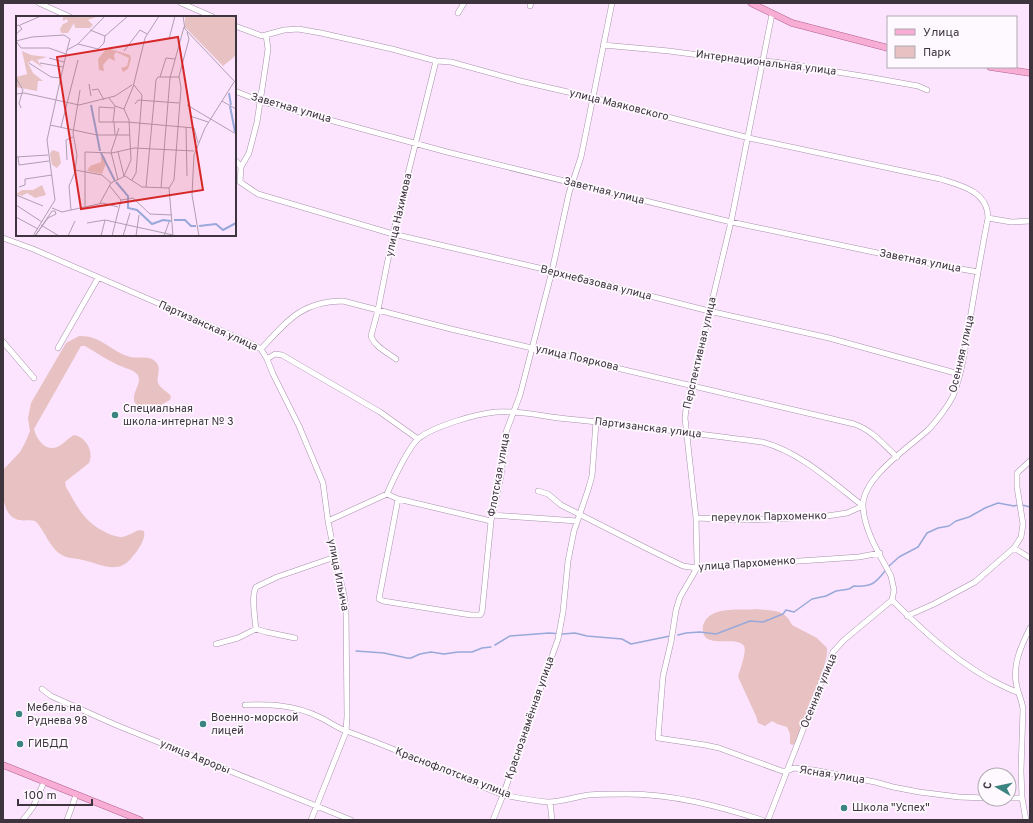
<svg xmlns="http://www.w3.org/2000/svg" width="1033" height="823" font-family="Overpass,sans-serif">
<style>
.green{fill:#e8c2c3}
.lines{fill:none;stroke-linecap:round;stroke-linejoin:round}
.stream{stroke:#98a8d9;stroke-width:1.5}
.minor-casing{stroke:#a691a8;stroke-width:6}
.major-casing{stroke:#b25f8d;stroke-width:7}
.minor{stroke:#fff;stroke-width:5}
.major{stroke:#f7add4;stroke-width:6}
.poi-dot{fill:#3c8481;stroke:#fdf9fe;stroke-width:1.5}
.labels{text-anchor:middle;dominant-baseline:central;stroke-width:3.5;stroke-linejoin:round;paint-order:stroke}
.street-label{font-size:11px;fill:#3d343e;stroke:#fdf9fe}
.poi-label{font-size:11px;fill:#3d343e;stroke:#fdf9fe;text-anchor:start}
.inset-river{fill:none;stroke:#98a8d9;stroke-width:2}
.inset-road{fill:none;stroke:#b09eb1;stroke-width:1}
.view{fill:#d62828;fill-opacity:0.15;stroke:#d62828;stroke-width:2}
.inset-edge{fill:none;stroke:#3d343e;stroke-width:2}
</style>
<rect width="100%" height="100%" fill="#fce4fe"/>
<path class="green" d="M79 336C99 335 109 349 127 356 137 360 148 354 156 362 162 369 156 376 158 383 160 388 168 392 171 396L170 400C160 405 149 415 139 407 125 397 145 384 137 374 133 370 128 369 123 367 110 362 97 353 85 346H81L34 429C36 438 45 452 57 447 64 444 68 438 74 435 86 437 94 451 89 463L65 482 66 487C78 508 84 522 107 533 111 535 118 537 122 537 125 537 136 531 139 530L144 531C146 539 138 550 133 556 119 576 101 564 83 560 76 558 68 559 62 555 49 548 45 530 35 521 29 519 22 522 16 519 0 513 3 485 3 470L20 452 25 443 30 431 28 418 31 403 66 343Z
M757 609C773 611 785 609 792 625L817 638 827 648V654L824 667 796 741 793 745 790 744V734L787 727 777 724 772 721 765 726 758 723 756 716 739 679 738 676C740 670 747 651 744 646 736 635 706 649 703 632 703 629 702 627 704 623 712 605 741 611 757 609Z"/>
<g class="lines">
<path class="stream" d="M1022 505 1030 507
M889 566 899 557 918 547 927 533 938 528 949 526 956 521 969 517 985 508 998 503 1014 506 1018 505
M678 635 686 633 700 632 716 634 750 621 763 622 783 614 786 610 794 612 812 599 826 596 836 591 849 589 854 586C871 587 875 584 885 571
M495 645 510 636 549 633 563 634 575 633 587 636 622 639 631 644 670 636
M356 651 384 653 407 658H411L420 654 431 652 444 654 458 652H472L482 648 491 647"/>
<g class="minor-casing">
<path id="minor" d="M39 3 70 17
M181 3 213 17
M530 6 531 3
M458 13 464 3
M772 14 731 222 686 409 685 418 696 518 697 563V568L680 597 676 610 671 642 663 676 658 738 705 745 719 748 782 771H787L794 768 813 770 875 782 893 787 919 792 959 797 985 798
M235 26 262 36 284 30 298 29 321 33 392 49 436 61 451 62 520 81 594 98 749 138 940 179C960 185 988 191 988 218 981 253 975 289 969 325 965 349 962 373 953 396 948 406 936 422 928 430 909 447 862 478 863 506 864 531 880 555 891 576L894 590 892 600 844 640 833 652 768 820
M266 35 268 49 266 63 257 122 249 153 241 167 240 182 258 194 393 234 552 271 709 311 829 338 959 374
M603 45 669 51 714 57 775 62 868 77 918 86 927 90
M235 91 260 101 447 152 731 222 911 260 978 272
M235 160 241 167
M988 218 1011 222 1030 221
M3 238 33 249 252 344 261 349 267 359 275 354 282 355 380 412 418 439
M3 342 34 378
M58 348 98 278
M261 349C287 321 302 301 343 301L451 329 854 424C872 430 883 444 897 457
M267 359 273 374 299 426 323 483 328 521 335 557 344 595 346 611 347 716 346 732 311 820
M396 359C388 353 374 346 371 336L378 310 393 234 436 61
M538 491 548 494 561 505 652 551 683 566 697 568 859 557 880 553
M387 494C392 482 409 446 419 438 435 426 475 414 496 412 520 410 545 417 568 419 633 425 697 434 762 442 800 452 832 482 863 506L847 513 820 517 747 520 696 518
M398 499 379 599 383 601 471 615H480L482 612 491 521 501 476 506 432 520 395 552 271 569 193 581 157 612 3
M492 515 577 521
M328 521 387 494 398 499 491 521
M1014 548 1030 558
M892 600C923 631 961 666 1001 685 1006 687 1012 691 1018 692
M907 616 934 604 975 582 1014 548 1021 537 1023 524 1017 487V473L1030 461
M256 629C255 619 251 595 256 587L277 577 335 557
M216 644 238 638 256 629 266 632 295 638
M42 689 51 696 116 725 351 820
M245 705C270 704 296 705 319 717 329 721 338 729 349 732 401 751 452 774 503 795 519 798 533 801 548 802 561 802 575 797 588 795 601 794 614 794 627 794 673 794 718 806 762 820
M1009 798H1022
M550 802 552 820
M23 820 33 807 44 782
M67 820 76 795
M493 820 503 795 558 639 563 612 568 561 574 531 588 490 592 476 596 422
M1026 820 1022 798 1021 771 1023 709C1022 700 1017 691 1016 682 1013 663 1022 644 1030 628"/>
</g>
<g class="major-casing">
<path id="major" d="M751 3 792 23 888 48
M990 67 1030 73
M3 765 140 820"/>
</g>
<use href="#minor" class="minor"/>
<use href="#major" class="major"/>
</g>
<g class="poi-dot">
<circle cx="115" cy="415" r="4"/>
<circle cx="19" cy="714" r="4"/>
<circle cx="203" cy="724" r="4"/>
<circle cx="20" cy="744" r="4"/>
<circle cx="844" cy="808" r="4"/>
</g>
<g class="labels">
<g class="street-label">
<text transform="translate(766 63) rotate(7)">Интернациональная улица</text>
<text transform="translate(619 105) rotate(14)">улица Маяковского</text>
<text transform="translate(291 108) rotate(16)">Заветная улица</text>
<text transform="translate(604 191) rotate(14)">Заветная улица</text>
<text transform="translate(399 215) rotate(-77)">улица Нахимова</text>
<text transform="translate(920 261) rotate(11)">Заветная улица</text>
<text transform="translate(596 283) rotate(14)">Верхнебазовая улица</text>
<text transform="translate(208 326) rotate(24)">Партизанская улица</text>
<text transform="translate(700 353) rotate(-77)">Перспективная улица</text>
<text transform="translate(962 354) rotate(-77)">Осенняя улица</text>
<text transform="translate(577 358) rotate(13)">улица Пояркова</text>
<text transform="translate(648 428) rotate(7)">Партизанская улица</text>
<text transform="translate(499 475) rotate(-80)">Флотская улица</text>
<text transform="translate(769 517) rotate(-1)">переулок Пархоменко</text>
<text transform="translate(747 564) rotate(-4)">улица Пархоменко</text>
<text transform="translate(338 575) rotate(79)">улица Ильича</text>
<text transform="translate(819 691) rotate(-68)">Осенняя улица</text>
<text transform="translate(530 718) rotate(-71)">Краснознамённая улица</text>
<text transform="translate(195 757) rotate(22)">улица Авроры</text>
<text transform="translate(453 773) rotate(21)">Краснофлотская улица</text>
<text transform="translate(832 775) rotate(9)">Ясная улица</text>
</g>
<g class="poi-label">
<text x="123" y="409">Специальная<tspan x="123" dy="13">школа-интернат № 3</tspan></text>
<text x="27" y="708">Мебель на<tspan x="27" dy="13">Руднева 98</tspan></text>
<text x="211" y="718">Военно-морской<tspan x="211" dy="13">лицей</tspan></text>
<text x="28" y="744">ГИБДД</text>
<text x="852" y="808">Школа "Успех"</text>
</g>
</g>
<g transform="translate(16 16)">
<rect width="220" height="220" fill="#fce4fe"/>
<path d="M47 0H75L80 1 72 4 77 9 74 12H59L58 7 52 17H45L44 13 47 8 52 6 51 3 47 5ZM169 0H220V37L218 41 207 50 169 11ZM91 32 114 39 115 43 112 53 107 56 105 52 111 50 113 42 100 36 98 39 99 45 93 42 87 49 88 55 83 54 82 43ZM6 35 15 39 31 41 21 44 27 52 16 44 12 47 17 57 27 65H22L21 75 0 71V61L11 58ZM36 134 43 136 45 147 41 152 36 149 34 138ZM85 140 89 141 90 147 86 158 71 155 74 150 85 146ZM26 169 30 179 19 182 11 177 6 180 0 178 6 174H17Z" fill="#e8c2c3"/>
<path class="inset-river" d="M213 77 215 89M75 89 79 109M214 90 219 116M79 109 84 135M85 137 99 165M100 166 112 180V192L121 194 136 208 147 204 155 205M158 204H169L175 210H180M183 210 200 208 207 214 220 207"/>
<path class="inset-road" d="M167 0 169 13 220 67M4 9 25 0M0 10 3 9 6 13 0 18M74 14 89 20M89 20 112 0M153 23 159 0M0 25 16 21 48 19 54 23 51 34M0 25 5 32H33L50 38M62 28 82 33 88 27 89 20M51 34 62 28 89 0M108 35 124 14 131 18M33 42 48 46M13 47 35 61 45 62M24 47 47 51M144 61 150 42 159 43M0 62 7 74 3 87 5 92M73 68 75 80M76 74 82 73 88 84M0 78 8 77 63 89 99 80 116 69M93 82 99 90 97 106M206 85 220 93M119 88 122 84 163 87M171 89 220 118M99 90 108 93 113 104 115 144 108 160M98 92 83 91V106H111L178 112 182 127M108 93 117 71 129 22 143 0M174 100 192 106M98 106 99 119M34 109 81 119H114M45 111 62 44M170 111 171 160M102 136 108 160M0 141 32 139M2 141 3 149 33 145M51 144 50 124 57 121M59 154 86 159 95 167 109 160 126 171 153 172M102 164 95 136 103 112M116 164 120 157 126 79 117 68M93 169 105 184 117 182 134 198 156 199M3 171 9 169V163L36 159M130 171 140 64 142 61H163M145 172 154 62 168 11M153 172 158 164 165 72 163 60 173 23 171 16M153 172 157 220M0 179 27 190M84 187 95 167M0 189 26 206M69 191V136L96 137 118 132 178 135M36 192 46 196 87 187 102 191M55 194 53 170 59 156 61 139 57 117 64 74M0 201 22 213M71 207 89 204 157 219M25 209 43 220M17 220 39 184 31 124 51 34M19 220 36 195H39L40 198 32 202 19 220M52 220 59 205M85 220 89 204M96 220 105 184M107 220 114 197M120 220 123 199M148 220 153 206M183 220 176 179 178 139 189 112 218 66"/>
<path class="view" d="M162 21 187 174 65 193 41 41Z"/>
<rect width="220" height="220" class="inset-edge"/>
</g>
<rect width="1033" height="823" fill="none" stroke="#3d343e" stroke-width="8"/>
<rect x="887" y="16" width="130" height="52" fill="#fdf9fe" stroke="#b0aab1"/>
<rect x="895" y="29" width="20" height="6" fill="#f7add4" stroke="#b0aab1"/>
<text x="923" y="36" font-size="12" fill="#3d343e">Улица</text>
<rect x="895" y="46" width="20" height="12" fill="#e8c2c3" stroke="#b0aab1"/>
<text x="923" y="56" font-size="12" fill="#3d343e">Парк</text>
<g transform="translate(997 787) rotate(279)"><circle r="19" fill="#fdf9fe" stroke="#b0aab1"/>
<path d="M0-3L7 15L0 10L-7 15Z" fill="#3c8481"/>
<text y="-6" font-size="11" font-weight="bold" text-anchor="middle" fill="#3d343e">С</text>
</g>
<path d="M18 799v6h74v-6" fill="none" stroke="#3d343e" stroke-width="2"/>
<text x="24" y="799" font-size="12" fill="#3d343e" stroke="#fdf9fe" stroke-width="3" paint-order="stroke">100 m</text>
</svg>
